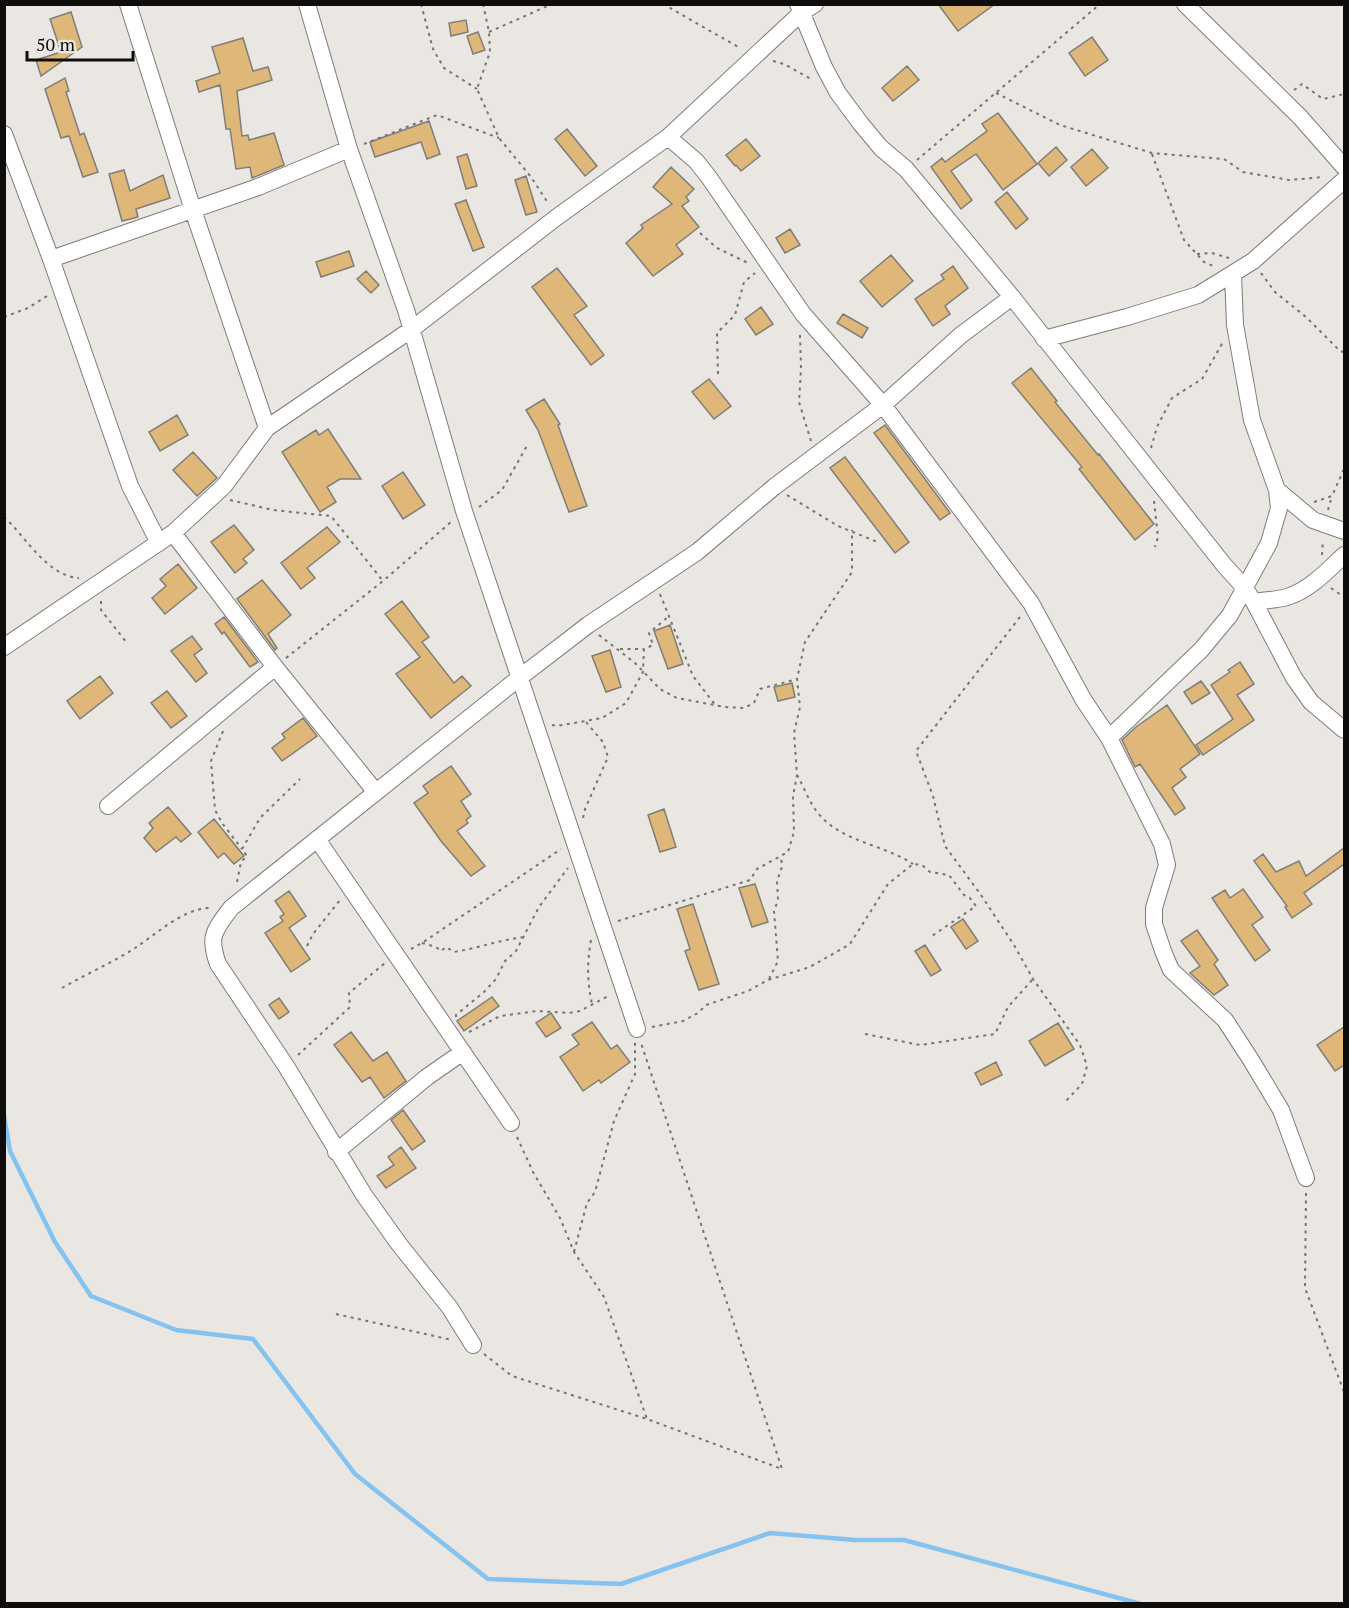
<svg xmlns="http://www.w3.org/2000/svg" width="1349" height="1608" font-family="'PT Serif',serif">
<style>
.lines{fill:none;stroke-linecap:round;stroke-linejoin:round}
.stream{stroke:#84c2f0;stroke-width:4.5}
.building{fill:#deb779;stroke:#807d79;stroke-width:1.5}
.street-casing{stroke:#7f7c78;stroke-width:18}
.path{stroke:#767471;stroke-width:2;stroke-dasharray:3 4.5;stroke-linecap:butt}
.street{stroke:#fff;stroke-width:16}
</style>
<rect width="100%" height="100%" fill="#eae7e2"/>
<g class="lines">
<path class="stream" d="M4 1115 10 1151 55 1242 91 1296 176 1330 253 1339 355 1474 488 1579 621 1584 770 1533 855 1540H904L1141 1604"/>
</g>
<path class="building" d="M938 4H995L958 31Z
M71 12 82 47 41 76 36 60 61 52 50 19Z
M466 20 468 32 451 36 449 23Z
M478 32 485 50 473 54 467 36Z
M1092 37 1108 60 1085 76 1069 53Z
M243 38 253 71 268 67 272 80 237 91 242 136 248 135 249 140 274 133 284 165 252 178 250 167 236 169 230 129H226L220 85 199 92 196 81 220 73 212 47Z
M907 66 919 80 893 101 882 88Z
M65 78 69 91 66 92 80 135 84 133 98 172 83 177 69 136 61 138 45 89Z
M998 113 1037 164 1003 190 976 154 951 171 972 200 961 209 931 167 942 158 945 162 987 131 982 124Z
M429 121 440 154 427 159 421 142 375 157 370 142Z
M567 129 597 166 585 176 555 139Z
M746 139 760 156 741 171 736 165 735 166 726 155Z
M1056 147 1067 160 1049 176 1038 163Z
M1092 149 1108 168 1086 186 1071 167Z
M467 154 477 186 466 189 457 157Z
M671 167 694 189 686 197 689 201 682 206 699 227 676 245 683 254 653 276 626 243 643 228 641 225 672 204 653 187Z
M124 170 130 191 163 175 170 198 136 209 138 217 122 221 109 174Z
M526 176 537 212 526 215 515 180Z
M1007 192 1028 219 1016 229 995 202Z
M466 200 484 247 473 251 455 204Z
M790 229 800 245 785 253 776 238Z
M349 251 354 266 321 277 316 262Z
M891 255 913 281 882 307 860 281Z
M953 266 968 288 945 306 950 314 933 326 915 299 944 279 941 275Z
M557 268 587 306 574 315 604 355 591 365 532 287Z
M366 271 379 285 371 293 357 279Z
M761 307 773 324 756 335 745 319Z
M843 314 868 328 862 338 837 323Z
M1031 368 1057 401 1055 402 1098 455 1099 454 1154 524 1135 540 1079 469 1082 467 1012 383Z
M709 379 731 406 714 419 692 392Z
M544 399 560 424 558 425 587 506 569 512 538 430 526 410Z
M177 415 188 435 160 451 149 432Z
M885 425 950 513 940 520 874 433Z
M328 429 361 479H340L327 487 336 502 320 512 282 452 316 430 319 435Z
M193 452 217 478 197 496 173 470Z
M845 457 909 542 895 553 830 468Z
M403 472 425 505 403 519 382 486Z
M234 525 254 550 243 559 247 563 235 573 211 542Z
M327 527 340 542 307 568 315 578 301 589 281 563Z
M178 564 197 588 165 614 152 598 166 586 160 579Z
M262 580 291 615 268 634 277 648 275 650 237 599Z
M402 601 429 637 422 642 454 683 462 676 471 686 431 718 396 674 420 657 385 614Z
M224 617 258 662 250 667 224 632 222 634 215 624Z
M670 625 683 664 668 669 654 631Z
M192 636 202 649 194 655 207 673 196 682 171 651Z
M610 650 621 687 606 692 592 656Z
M1240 662 1254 684 1237 695 1254 720 1203 755 1196 745 1233 719 1211 685 1230 672 1228 670Z
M100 676 113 693 80 719 67 701Z
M1201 681 1210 693 1192 704 1184 692Z
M792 683 795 697 778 701 774 687Z
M167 691 187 716 171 728 151 703Z
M1167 705 1200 754 1180 769 1186 777 1172 788 1185 808 1175 815 1140 764 1135 767 1122 740 1136 727Z
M303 718 317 736 282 761 272 748 285 738 282 734Z
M451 766 471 794 461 801 471 816 466 820 468 823 457 831 485 866 471 876 441 841 414 803 428 793 423 786Z
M168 807 191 834 181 842 176 837 156 852 144 838 153 828 149 823Z
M664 809 676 847 660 852 648 815Z
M214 819 244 856 234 864 224 853 218 858 198 832Z
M1344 848V864L1304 893 1312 904 1292 918 1285 907 1287 906 1254 861 1263 854 1276 872 1299 861 1306 876Z
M755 884 768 922 752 927 739 888Z
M1243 889 1263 917 1252 925 1270 950 1255 961 1212 898 1225 890 1230 898Z
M289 891 306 916 289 928 310 959 291 972 265 933 283 921 280 917 284 914 275 901Z
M693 904 719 984 699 990 685 951 690 949 677 909Z
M963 919 978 941 966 949 951 927Z
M1197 930 1218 960 1214 964 1228 985 1214 995 1190 973 1200 966 1181 941Z
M925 945 941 970 931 976 915 951Z
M492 997 499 1006 464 1031 457 1021Z
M279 998 289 1012 279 1019 269 1005Z
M551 1013 561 1028 546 1037 536 1023Z
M592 1022 611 1049 617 1045 630 1062 601 1083 599 1080 583 1091 560 1057 579 1044 572 1035Z
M1058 1023 1074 1049 1045 1066 1029 1041Z
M1344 1027V1065L1335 1071 1317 1045Z
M351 1032 373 1061 387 1052 406 1081 384 1098 370 1077 362 1082 334 1045Z
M996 1062 1002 1075 981 1085 975 1073Z
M403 1110 425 1141 412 1150 391 1120Z
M401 1147 416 1168 386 1188 377 1176 394 1165 388 1157Z"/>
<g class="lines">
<g class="street-casing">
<path id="street" d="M128 4 193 210 267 428
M307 4 349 149 406 310 464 511 637 1029
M798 4 824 67 838 93 861 124 881 148 906 169 1012 297 1224 565 1244 587 1254 602 1294 678 1311 702 1344 730
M1185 4 1300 117 1344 167
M4 134 51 259 130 486 159 543
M668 137 801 13 815 4
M51 259 258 187 349 149
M1044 339 1127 317 1198 295 1253 261 1344 180
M1277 490 1313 520 1344 531
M173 533 275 667 375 791
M1254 602C1265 600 1277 600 1287 597 1310 590 1328 570 1344 555
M4 647 173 533 224 486 267 428 412 329 557 217 668 137 696 161 708 176 803 314 883 405 1031 603 1083 699 1109 738 1162 844 1167 865 1154 908V924L1163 951 1171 970 1225 1020 1251 1060 1281 1110 1306 1178
M1109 738 1201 650 1230 615 1269 543 1279 508 1277 490 1252 420 1235 325 1233 274
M108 806 275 667
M317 839 511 1123
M336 1152 427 1077 463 1052
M473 1345 450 1308 399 1244 364 1195 286 1066 218 964C208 936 214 931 231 908L519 678 588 625 697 552 774 487 883 405 961 335 1012 297"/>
</g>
<path class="path" d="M421 4 433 49 444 68 477 89
M483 4 489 32 490 52 477 89 499 138 531 177 548 203
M663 4 740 48
M489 32 552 4
M773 61 784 64 811 79
M1294 90 1302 84 1323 99 1344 94
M996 93 1060 125 1152 153 1224 159 1243 172 1289 180 1324 177
M364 144 437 115 499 138
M1152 154 1184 240 1204 262 1213 266
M917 160 1100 4
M700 233 717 248 748 263
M1197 254 1212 253 1229 258
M1261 273 1275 292 1306 317 1340 351 1344 352
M4 317 28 308 47 296
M800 335 801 369 799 402 811 441
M718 374 717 333 735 315 744 282 755 273
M1151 448 1157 427 1172 398 1202 379 1223 342
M787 495 838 526 880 543
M230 500 273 510 331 516 383 581
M1154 501 1158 537 1155 547
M1314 502 1332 496 1344 469
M479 507 502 490 528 444
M1328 510 1332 496
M4 517C26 537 47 576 79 578
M1322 555 1323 540
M1331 588 1344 597
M660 594 693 676 716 706
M101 601V610L127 643
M1020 617 916 751 933 796 945 846 981 895 1014 945 1033 979 1080 1045 1087 1066 1082 1084 1064 1103
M599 635 635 663 660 689 677 698 725 707 744 708 754 703 760 689 797 679
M620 649H644
M286 658 383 581 451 522
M552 725 557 726 602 718 626 703 643 672 644 649 653 645 649 633 668 617
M223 731 211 761 215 810 222 823 242 849
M797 775C804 787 809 802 818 813 841 842 883 844 913 864
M583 818 585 809 608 757 603 742 586 722
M237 882 241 862 247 856 242 849 260 818 300 779
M618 921 750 880 757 869 788 852 794 832 793 796 797 775 794 733 800 707 797 679 805 642 852 572V530
M591 940C587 963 587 981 592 1004
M422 943 436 947 441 951 446 947 454 952C478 948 500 940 524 937
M307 946 313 934 340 900
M411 949 422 943 561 849
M769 979 778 961 774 911 778 900 777 881 782 867 781 856
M62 988C86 974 112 963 135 948 158 933 184 907 213 908
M456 1017V1015L484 992 496 979 505 961 516 951 539 907 568 868
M652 1027 683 1021 698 1013 706 1005 748 991 768 980 810 967 850 944 888 884 913 864 922 865 930 872 949 875 964 895 970 898 976 906 932 936
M469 1032 500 1016 537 1011 569 1013 580 1011 610 995
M865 1034 920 1045 995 1034 1008 1007 1033 979
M298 1055 350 1007 349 993 385 963
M517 1137 533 1172 560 1218 574 1252 604 1297 647 1419
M1306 1193 1305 1288 1344 1392
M574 1252 587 1203 595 1192 614 1121 635 1074V1042
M336 1314 452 1340
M484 1354 512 1376 647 1419 782 1469 641 1043"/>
<use href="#street" class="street"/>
</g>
<rect width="1349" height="1608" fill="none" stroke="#0e0d0c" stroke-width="12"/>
<path d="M27 51v9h106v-9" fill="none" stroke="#0e0d0c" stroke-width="3"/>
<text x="36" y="51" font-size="18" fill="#0e0d0c" stroke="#eae7e2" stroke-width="4.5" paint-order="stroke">50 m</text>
</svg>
